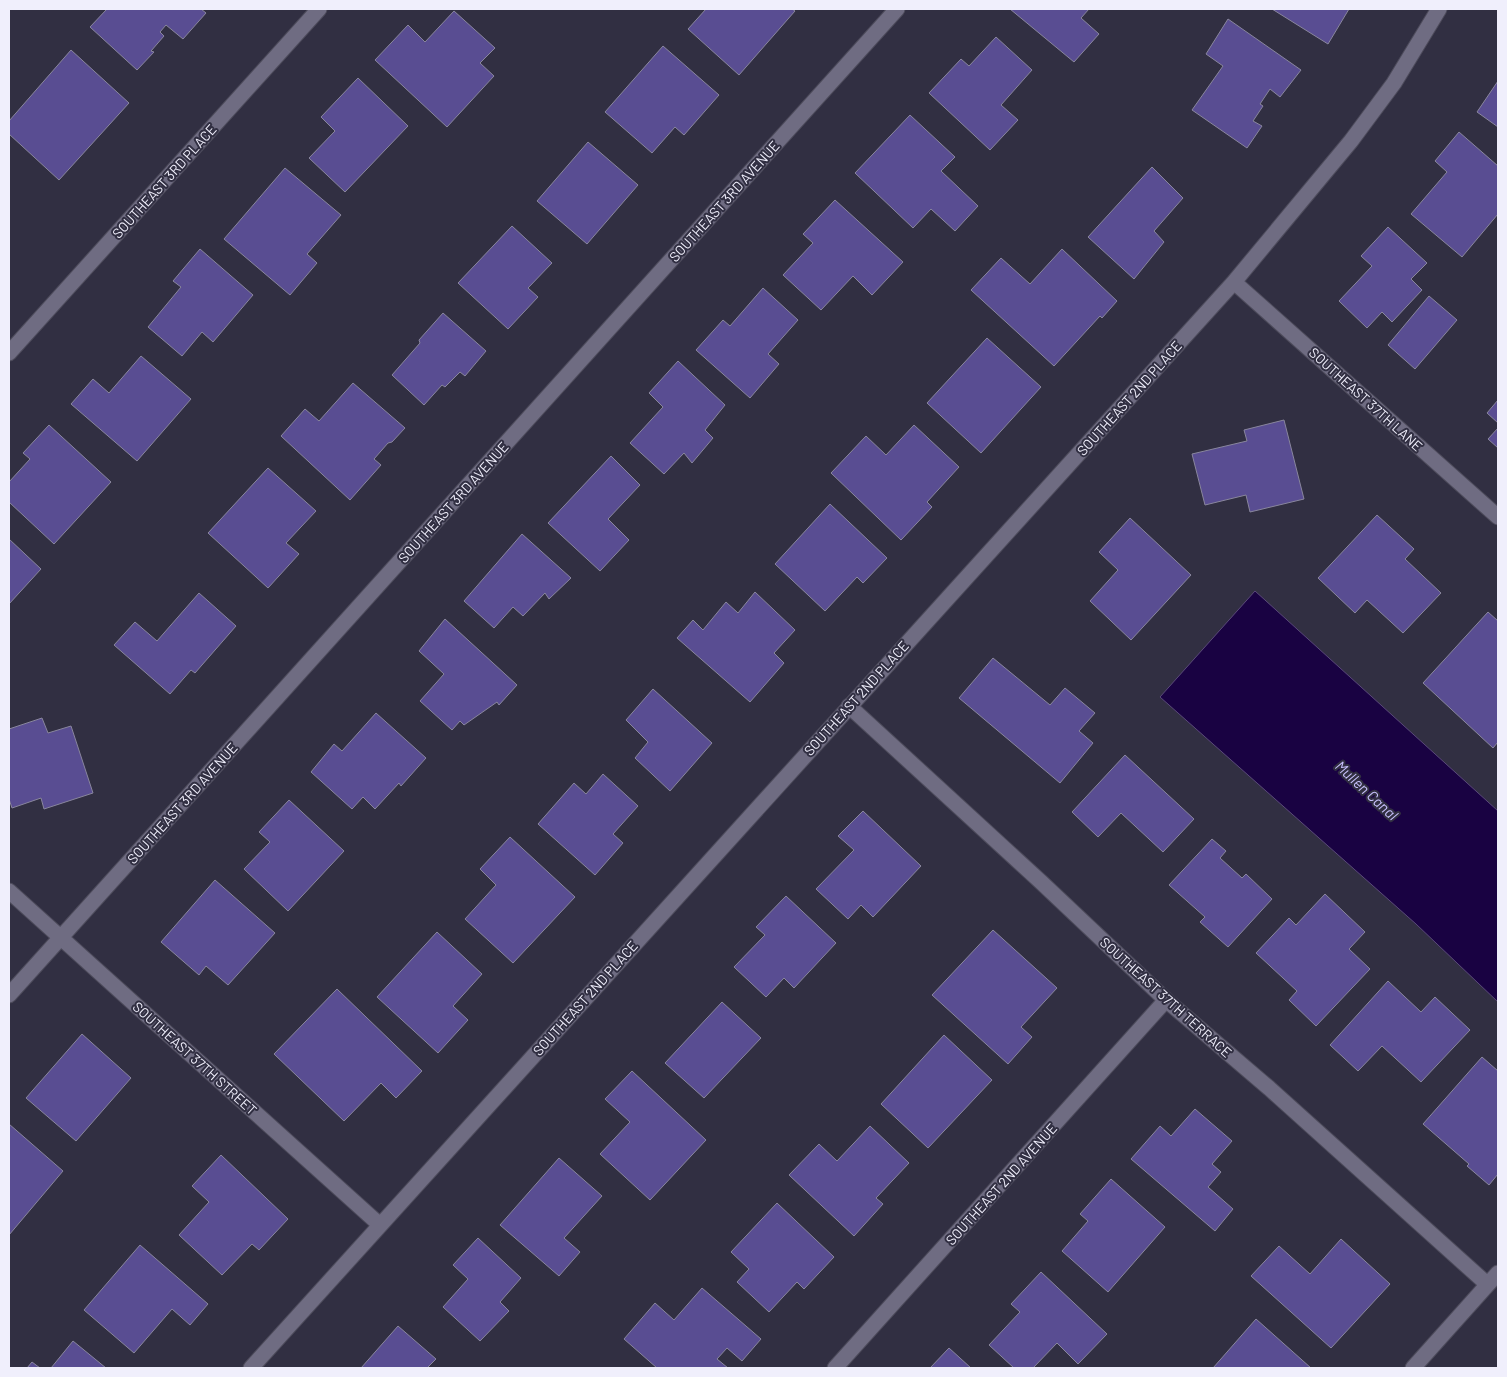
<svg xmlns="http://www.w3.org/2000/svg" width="1507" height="1377" font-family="Barlow,sans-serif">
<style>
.water{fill:#190242;stroke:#5a497a}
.building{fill:#594d92;stroke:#89869d}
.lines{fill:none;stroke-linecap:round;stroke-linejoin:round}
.street-casing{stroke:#4d4b5b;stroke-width:17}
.street{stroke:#6f6c82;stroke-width:15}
.labels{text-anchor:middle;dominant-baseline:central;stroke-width:4;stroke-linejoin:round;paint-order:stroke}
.street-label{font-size:14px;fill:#f0effc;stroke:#312f42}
.water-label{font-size:15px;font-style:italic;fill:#c8c1fd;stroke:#312f42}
</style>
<rect width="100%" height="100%" fill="#312f42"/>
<path class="water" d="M1255 591 1498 811V1002L1416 924 1160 697Z"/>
<path class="building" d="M107 9H201L206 13 183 39 166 25 160 32 164 36 151 51 154 52 137 70 90 27Z
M706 9H792L795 11 739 75 688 29Z
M1010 9H1089L1081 18 1099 34 1074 62Z
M1272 9H1349L1328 44Z
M454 11 495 48 480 63 494 76 447 127 375 60 408 25 425 42Z
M1228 19 1301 70 1280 97 1270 89 1260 104 1263 106 1253 121 1262 126 1247 148 1192 110 1223 66 1206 54Z
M996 37 1032 70 1001 105 1018 120 990 150 929 93 961 59 969 66Z
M663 46 719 95 684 135 675 127 652 153 605 112Z
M71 50 129 103 59 180 9 134V121Z
M358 78 408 126 345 192 309 158 335 131 321 117Z
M1498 81V127L1477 112Z
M910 115 955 157 941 171 978 206 955 231 931 209 913 228 855 173Z
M1459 132 1498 166V214L1462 257 1411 214 1447 172 1435 161Z
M588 142 638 185 587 244 537 201Z
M1152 167 1183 198 1154 231 1164 242 1134 279 1088 237Z
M285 168 341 215 307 254 317 263 290 295 224 239Z
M835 200 903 262 872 295 853 276 821 310 783 275 813 243 803 234Z
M512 226 552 263 528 288 538 297 508 329 458 283Z
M1388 227 1427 263 1411 279 1422 290 1392 322 1382 312 1367 328 1339 301 1372 266 1361 256Z
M200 249 253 295 213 342 202 332 182 356 148 327 181 287 173 281Z
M1062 249 1117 301 1102 318 1100 316 1054 366 971 290 1001 258 1030 284Z
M763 288 798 320 768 354 779 364 750 398 696 350 723 320 730 326Z
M1429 296 1457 320 1415 369 1388 345Z
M443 313 486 351 465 376 460 372 445 387 442 385 424 405 392 375 420 343 419 340Z
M987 338 1041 387 981 453 927 403Z
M141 356 191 399 137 461 71 404 93 379 109 393Z
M678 361 725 405 705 430 713 438 692 463 684 453 664 474 630 443 663 407 649 393Z
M353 383 405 428 392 442 388 443 374 459 381 465 350 500 281 436 305 409 319 421Z
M1498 400V423L1487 413Z
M1284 420 1304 499 1250 512 1246 495 1205 505 1192 454 1247 441 1244 430Z
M49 425 111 482 54 544 9 502V482L30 459 23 453Z
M914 425 959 467 927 502 932 507 901 540 831 473 866 436 886 455Z
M1498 428V448L1488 439Z
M611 456 640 485 608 519 629 540 600 571 548 523Z
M268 468 316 511 286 543 299 554 268 588 208 533Z
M830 504 887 558 863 583 857 577 825 611 775 564Z
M1377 515 1414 549 1405 559 1441 593 1403 633 1367 600 1355 613 1318 578Z
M1130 518 1191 575 1131 640 1090 601 1118 570 1099 552Z
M522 534 571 578 549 599 545 593 523 616 513 607 494 628 464 601Z
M9 539 41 569 9 604Z
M755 592 795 630 774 653 784 663 750 702 677 638 693 620 703 630 726 602 738 613Z
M199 593 236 626 195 673 191 670 170 694 114 645 135 622 157 641Z
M1488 612 1498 621V742L1493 748 1423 683Z
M445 619 517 685 499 705 497 702 464 725 460 721 452 730 420 701 444 674 419 651Z
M993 658 1050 705 1065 688 1095 713 1079 731 1093 743 1060 783 959 698Z
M653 689 712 743 670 791 635 758 648 742 626 720Z
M376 713 426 758 401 786 399 783 375 809 363 797 352 809 311 772 334 744 342 751Z
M42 718 48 733 71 726 93 793 44 809 41 798 12 808 9 799V729Z
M1125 755 1194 819 1163 852 1121 813 1098 837 1072 812Z
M603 774 638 806 613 834 623 843 595 875 538 824 574 783 586 794Z
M289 800 344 851 288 911 244 869 270 842 259 832Z
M863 811 921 866 873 917 861 905 848 919 816 889 854 850 838 836Z
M510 837 575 897 513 963 465 919 496 885 480 869Z
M1212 839 1226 851 1220 858 1242 878 1246 874 1272 899 1228 947 1200 922 1205 917 1169 885Z
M215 880 275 933 228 985 206 966 199 975 161 942Z
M1325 894 1365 932 1349 949 1370 969 1316 1026 1289 1000 1297 991 1256 953 1289 918 1296 925Z
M786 896 836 943 794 988 784 978 766 997 734 967 765 935 756 927Z
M993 930 1057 988 1021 1027 1032 1037 1008 1064 932 995Z
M437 932 482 974 453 1006 468 1020 438 1053 377 997Z
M1388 981 1421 1012 1435 997 1470 1030 1421 1082 1382 1046 1358 1071 1330 1045Z
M337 989 422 1071 396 1098 381 1083 344 1121 274 1054Z
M722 1002 761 1038 704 1098 665 1063Z
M82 1034 131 1078 76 1141 26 1098Z
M944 1035 992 1080 928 1148 881 1104Z
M1482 1057 1498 1071V1174L1489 1185 1467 1166 1469 1164 1423 1124Z
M632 1071 706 1140 650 1200 600 1154 630 1122 605 1099Z
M1195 1109 1232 1141 1212 1164 1221 1172 1208 1187 1233 1209 1215 1231 1131 1159 1160 1126 1171 1136Z
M9 1124 63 1171 9 1235Z
M870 1126 909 1163 876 1198 883 1204 854 1236 789 1175 819 1144 837 1161Z
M221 1155 288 1219 259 1250 252 1244 222 1275 179 1235 209 1202 192 1186Z
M559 1158 602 1196 564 1238 580 1252 559 1276 500 1225Z
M1111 1179 1165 1227 1108 1292 1062 1251 1088 1221 1080 1214Z
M777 1203 834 1257 804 1289 797 1282 769 1312 737 1282 749 1269 731 1252Z
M478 1238 521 1278 500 1302 509 1311 480 1341 443 1307 468 1279 453 1265Z
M1341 1239 1390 1284 1331 1348 1251 1276 1279 1246 1310 1274Z
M140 1245 208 1304 190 1325 172 1309 134 1353 84 1310Z
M1041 1272 1107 1334 1078 1364 1057 1343 1033 1368H1014L989 1345 1020 1312 1011 1304Z
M702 1288 761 1339 742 1361 727 1348 717 1359 728 1368H657L624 1339 655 1303 674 1320Z
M1256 1319 1311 1368H1213Z
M398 1326 436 1359 427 1368H361Z
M73 1341 106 1368H51Z
M949 1348 971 1368H930Z
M32 1362 40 1368H27Z"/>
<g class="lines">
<g class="street-casing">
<path id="street" d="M1234 282 1498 517
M9 353 319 9
M849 706 1041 882 1166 1000 1269 1088 1487 1284
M9 891 380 1225
M9 995 897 9
M251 1368 1234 282 1351 141 1394 83 1439 9
M835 1368 1166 1000
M1413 1368 1498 1273"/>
</g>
<use href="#street" class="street"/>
</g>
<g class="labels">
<g class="street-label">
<text transform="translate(164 181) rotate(-48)">SOUTHEAST 3RD PLACE</text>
<text transform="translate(724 201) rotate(-48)">SOUTHEAST 3RD AVENUE</text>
<text transform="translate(1129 398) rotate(-48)">SOUTHEAST 2ND PLACE</text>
<text transform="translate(1366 399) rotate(42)">SOUTHEAST 37TH LANE</text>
<text transform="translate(453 502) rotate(-48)">SOUTHEAST 3RD AVENUE</text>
<text transform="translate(856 698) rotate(-48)">SOUTHEAST 2ND PLACE</text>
<text transform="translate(182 803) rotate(-48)">SOUTHEAST 3RD AVENUE</text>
<text transform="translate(1166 997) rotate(42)">SOUTHEAST 37TH TERRACE</text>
<text transform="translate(585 998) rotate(-48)">SOUTHEAST 2ND PLACE</text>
<text transform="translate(195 1058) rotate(42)">SOUTHEAST 37TH STREET</text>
<text transform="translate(1001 1184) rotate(-48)">SOUTHEAST 2ND AVENUE</text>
</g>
<g class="water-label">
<text transform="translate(1367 790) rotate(43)">Mullen Canal</text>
</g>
</g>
<rect width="1507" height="1377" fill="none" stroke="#f0effc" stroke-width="20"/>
</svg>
